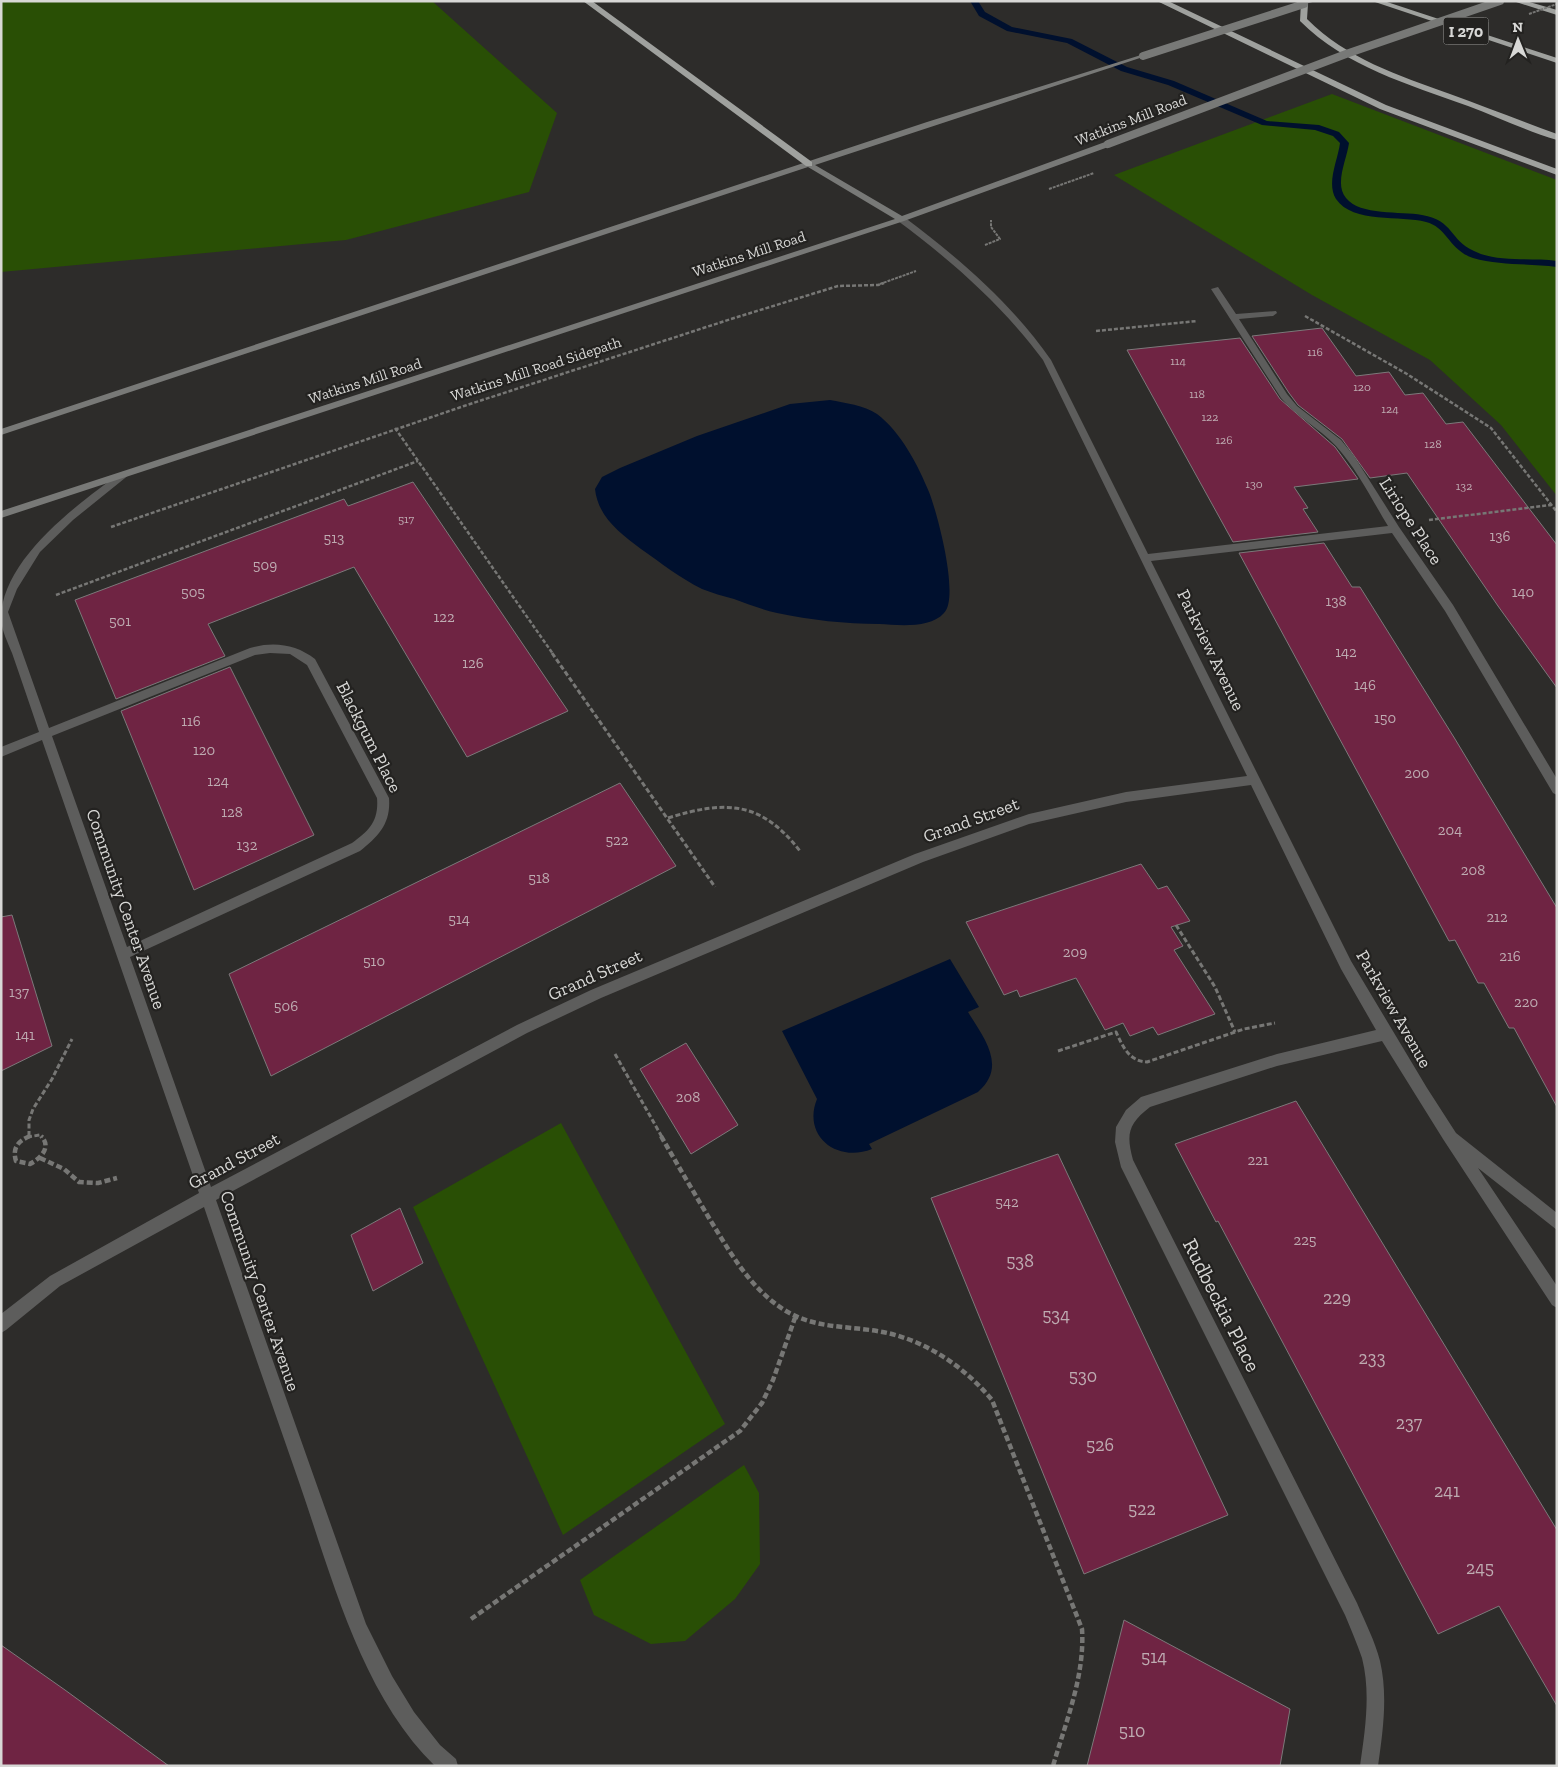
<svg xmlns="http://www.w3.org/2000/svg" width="1558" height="1767" font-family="'Zilla Slab',serif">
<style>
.green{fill:#294f05}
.water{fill:#00102e}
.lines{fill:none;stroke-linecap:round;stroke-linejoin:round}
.stream{fill:#00102e;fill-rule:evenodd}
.building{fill:#6f2443;stroke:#7c797a}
.path-far3{stroke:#777775;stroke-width:2;stroke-dasharray:3 1;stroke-linecap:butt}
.path-far2{stroke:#777775;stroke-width:2.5;stroke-dasharray:4 2;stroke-linecap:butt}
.path-far1{stroke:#777775;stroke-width:3;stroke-dasharray:5 2.5;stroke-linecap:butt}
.path{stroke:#777775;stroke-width:4.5;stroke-dasharray:6 3;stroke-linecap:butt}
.street{fill:#5d5d5c;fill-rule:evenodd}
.secondary{fill:#787977;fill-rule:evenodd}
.highway{fill:#9fa19e;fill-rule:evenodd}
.path-bridge{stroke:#777775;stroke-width:2;stroke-dasharray:3 1;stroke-linecap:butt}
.secondary-bridge{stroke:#787977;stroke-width:8}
.labels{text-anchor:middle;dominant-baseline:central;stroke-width:4.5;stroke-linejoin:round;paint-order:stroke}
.far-number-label{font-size:12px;fill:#beabb1}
.far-street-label{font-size:15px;fill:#d8d8d6;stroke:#232220}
.number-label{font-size:15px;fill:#beabb1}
.shield{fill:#232220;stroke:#a2a19f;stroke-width:1}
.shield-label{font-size:16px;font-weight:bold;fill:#d8d8d6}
.street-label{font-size:18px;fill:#d8d8d6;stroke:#232220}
.near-number-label{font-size:18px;fill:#beabb1}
.near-street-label{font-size:21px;fill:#d8d8d6;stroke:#232220}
</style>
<rect width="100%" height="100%" fill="#2d2c2a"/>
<path class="green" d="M1 1H432L557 113 529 192 346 240 1 272Z
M1332 94 1557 180V496L1501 425 1430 360 1312 295 1114 175Z
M561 1123 725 1424 563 1535 413 1207Z
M744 1465 759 1493 760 1564 735 1599 685 1641 651 1644 594 1615 580 1580Z"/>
<path class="water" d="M830 400C845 403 864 405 877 414 901 432 918 465 929 492 937 512 960 597 944 613 930 629 898 625 879 624 845 624 811 620 777 613 763 610 748 604 734 599 723 596 712 593 702 589 680 578 661 563 641 549 620 533 598 517 595 489L602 477 620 468 697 436 790 404Z
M950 959 979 1007 968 1012C983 1037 1008 1066 978 1092L869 1144 872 1149C837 1163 802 1136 817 1099L782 1031Z"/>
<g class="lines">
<path class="stream" d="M970 1H978L985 12 1012 27 1072 39 1127 67 1174 81 1267 121 1319 125 1339 132 1349 143C1347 159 1334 184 1346 198 1360 216 1401 211 1422 215 1455 221 1449 240 1474 251 1498 263 1530 257 1557 261V267C1529 263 1500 266 1473 258 1449 250 1447 227 1426 222 1401 215 1353 224 1336 199 1326 183 1338 160 1340 143L1333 136 1315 130 1262 125 1168 85 1121 71 1067 43 1007 31 979 16Z"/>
</g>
<path class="building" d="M1322 328 1356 376 1389 372 1405 395 1423 393 1446 424 1463 422 1557 545V688L1498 606 1407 473 1370 478 1342 439 1298 405 1289 393 1252 336Z
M1240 338 1280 399 1335 447 1358 479 1294 487 1308 508 1303 509 1318 532 1233 542 1127 350Z
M413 482 568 711 467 757 354 567 208 624 225 656 116 699 75 600 344 499 348 506Z
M1324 543 1352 587H1360L1455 739 1557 908V1107L1514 1028H1509L1484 983H1478L1455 940 1449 941 1239 553Z
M230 667 314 835 194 890 121 711Z
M620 783 676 866 271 1076 229 974Z
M1141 864 1158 889 1167 886 1190 921 1171 927 1183 946 1174 950 1215 1014 1158 1035 1153 1027 1130 1036 1123 1023 1105 1030 1076 978 1020 997 1017 990 1004 995 966 922Z
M12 915 52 1046 1 1071V917Z
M686 1043 738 1125 691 1154 640 1069Z
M1296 1101 1557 1530V1706L1499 1606 1438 1634 1218 1221 1216 1222 1175 1144Z
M1058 1154 1228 1515 1084 1574 931 1198Z
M400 1208 423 1263 373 1291 351 1235Z
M1124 1620 1290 1709 1280 1766H1087Z
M1 1645 65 1690 169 1766H1Z"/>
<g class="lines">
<path class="path-far3" d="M985 245 1000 239 991 227V220
M880 284 916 271"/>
<path class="path-far2" d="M1305 316 1407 374 1491 428 1557 512
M1096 331 1197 321
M395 428 553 654
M1429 520 1551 505
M111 527 464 406 731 319 838 286 878 285 884 283
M56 595 418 461"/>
<path class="path-far1" d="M552 653 715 887
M668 818C726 800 761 801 800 851
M1176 925 1215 987 1235 1032
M1058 1051 1116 1032C1123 1047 1129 1061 1147 1062L1244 1029 1275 1023
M615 1054 662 1137
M29 1136V1120L33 1109 52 1079 72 1039
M27 1137 40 1135 43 1137"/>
<path class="path" d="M30 1136C18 1141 12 1148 16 1161L30 1164C41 1158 52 1147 41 1136
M661 1136C677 1164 693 1191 709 1218 730 1252 750 1289 786 1311 814 1328 845 1326 877 1331 922 1338 963 1365 992 1400L1082 1629C1085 1676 1066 1721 1053 1766
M40 1158 64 1169 79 1182 98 1183 117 1178
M471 1619 740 1431 762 1403 773 1380 796 1315"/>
<path class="street" d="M898 217H904C960 259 1011 303 1051 360L1148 554 1388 526C1372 500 1357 469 1336 446 1319 428 1297 417 1281 398L1211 289 1218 287 1236 314 1276 311 1277 313 1273 316 1239 319 1287 394 1297 406 1341 440 1354 456 1399 527 1453 605 1557 779V795L1553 793 1445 611 1392 533 1151 561 1351 961 1427 1088 1456 1133 1557 1213V1230L1478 1168 1557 1286V1308L1552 1305 1443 1139 1382 1041 1277 1066 1150 1107C1128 1124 1126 1134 1133 1160L1357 1603C1365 1622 1375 1641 1380 1661 1388 1695 1383 1731 1378 1766H1360C1365 1731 1371 1693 1362 1658 1357 1644 1351 1629 1345 1615L1121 1167 1115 1142 1116 1127 1126 1110 1141 1097 1277 1054 1376 1030 1341 969 1251 785 1126 802 1029 824 923 862 601 998 527 1033 216 1200 366 1624 392 1676 414 1712 440 1745 456 1759 458 1766H435C361 1694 332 1577 299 1482 267 1390 235 1299 204 1207L60 1286 6 1330 1 1333V1314L50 1276 199 1193 42 740 1 757V747L39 732C30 705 21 679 12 653 8 643 2 631 1 620 0 560 79 503 122 472L125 471 130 474 73 520 40 552 17 589 8 612 49 728 250 648C273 641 296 644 315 659L389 798C391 823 379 836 360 851L130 957 211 1187 517 1025 591 990 915 854 1029 814 1126 792 1247 776 1043 360C1002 305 953 262 898 221ZM270 653 290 654 307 665 377 798C379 821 369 831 352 843L127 947 52 736 255 655Z"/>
<path class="secondary" d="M1306 1H1316L1302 5V3Z
M1141 55 1146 56 815 165 902 216 1105 142H1111V146L904 221 1 518V511L895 219 808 167 1 435V429L927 122Z"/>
<path class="highway" d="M583 1H592L812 162V166H806Z
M1157 1H1168L1386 105 1557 169V175L1380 109Z
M1372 1H1384L1557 58V63Z
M1513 1H1526L1557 10V15Z
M1301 2 1308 4 1307 19C1347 59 1398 75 1450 94 1486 107 1521 121 1557 134V140C1527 131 1497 117 1468 106 1408 84 1346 67 1300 21Z"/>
<path class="path-bridge" d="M1529 14 1557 4
M1049 189 1094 173"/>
<path class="secondary-bridge" d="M1143 56 1304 4
M1108 144 1346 54 1500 1"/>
</g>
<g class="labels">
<g class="far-number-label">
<text x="1315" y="352">116</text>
<text x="1178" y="361">114</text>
<text x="1362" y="387">120</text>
<text x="1197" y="394">118</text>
<text x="1390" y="409">124</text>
<text x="1210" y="417">122</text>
<text x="1224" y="440">126</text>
<text x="1433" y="444">128</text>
<text x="1254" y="484">130</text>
<text x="1464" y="486">132</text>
<text x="406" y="519">517</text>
</g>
<g class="far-street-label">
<text transform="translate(1131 120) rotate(-21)">Watkins Mill Road</text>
<text transform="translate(749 254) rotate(-18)">Watkins Mill Road</text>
<text transform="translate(536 369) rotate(-18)">Watkins Mill Road Sidepath</text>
<text transform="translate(365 381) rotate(-18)">Watkins Mill Road</text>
</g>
<g class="number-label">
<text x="1500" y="536">136</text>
<text x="334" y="538">513</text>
<text x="265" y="565">509</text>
<text x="193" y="592">505</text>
<text x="1523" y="592">140</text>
<text x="1336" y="601">138</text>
<text x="444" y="617">122</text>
<text x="120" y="621">501</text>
<text x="1346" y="652">142</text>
<text x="473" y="663">126</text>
<text x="1365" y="685">146</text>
<text x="1385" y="718">150</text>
<text x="191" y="721">116</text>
<text x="204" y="750">120</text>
<text x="1417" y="773">200</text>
<text x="218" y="781">124</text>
<text x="232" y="812">128</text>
<text x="1450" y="830">204</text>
<text x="617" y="840">522</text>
<text x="247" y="845">132</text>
<text x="1473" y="870">208</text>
<text x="539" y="878">518</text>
<text x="1497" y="917">212</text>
<text x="459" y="919">514</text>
<text x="1075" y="952">209</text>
<text x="1510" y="956">216</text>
<text x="374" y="961">510</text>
<text x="19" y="992">137</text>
<text x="1526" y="1002">220</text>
<text x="286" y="1006">506</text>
<text x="25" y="1035">141</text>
<text x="688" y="1097">208</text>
<text x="1258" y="1160">221</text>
<text x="1007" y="1202">542</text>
<text x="1305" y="1240">225</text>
</g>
<rect class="shield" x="1443.5" y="17.5" width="45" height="27" rx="4"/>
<g class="shield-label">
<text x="1466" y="31">I 270</text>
</g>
<g class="street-label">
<text transform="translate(1411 521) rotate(57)">Liriope Place</text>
<text transform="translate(1211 650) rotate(64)">Parkview Avenue</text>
<text transform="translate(369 737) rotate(63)">Blackgum Place</text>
<text transform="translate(971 820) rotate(-20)">Grand Street</text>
<text transform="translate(126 909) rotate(71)">Community Center Avenue</text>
<text transform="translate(595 975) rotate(-24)">Grand Street</text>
<text transform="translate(1394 1009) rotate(60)">Parkview Avenue</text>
<text transform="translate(234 1161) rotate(-28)">Grand Street</text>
<text transform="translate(260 1291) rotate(71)">Community Center Avenue</text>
</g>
<g class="near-number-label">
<text x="1020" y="1261">538</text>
<text x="1337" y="1298">229</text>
<text x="1056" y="1315">534</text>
<text x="1372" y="1358">233</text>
<text x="1083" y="1376">530</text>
<text x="1409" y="1423">237</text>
<text x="1100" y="1445">526</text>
<text x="1447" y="1491">241</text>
<text x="1142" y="1509">522</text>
<text x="1480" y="1568">245</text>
<text x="1154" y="1657">514</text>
<text x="1132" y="1731">510</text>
</g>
<g class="near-street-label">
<text transform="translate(1222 1305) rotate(63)">Rudbeckia Place</text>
</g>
</g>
<rect width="1558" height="1767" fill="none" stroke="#d8d8d6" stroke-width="5"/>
<g transform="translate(1518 40) rotate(359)" stroke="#232220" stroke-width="4" paint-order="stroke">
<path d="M0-4L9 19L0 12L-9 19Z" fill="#d8d8d6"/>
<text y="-8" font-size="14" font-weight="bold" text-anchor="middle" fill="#d8d8d6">N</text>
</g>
</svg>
